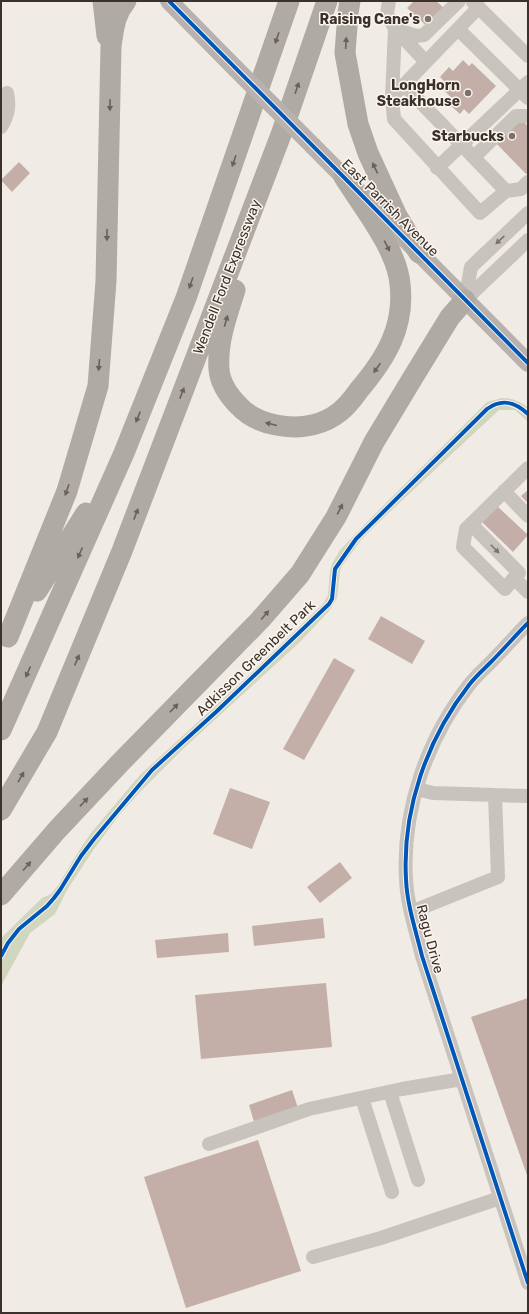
<svg xmlns="http://www.w3.org/2000/svg" width="529" height="1314" font-family="Rubik,sans-serif">
<style>
.green{fill:#d1d6bf}
.building{fill:#c3afa7}
.lines{fill:none;stroke-linecap:round;stroke-linejoin:round}
.minor{stroke:#c9c3be;stroke-width:14}
.major{stroke:#b8b1ad;stroke-width:18}
.highway{stroke:#afaaa4;stroke-width:21}
.major-bridge{stroke:#b8b1ad;stroke-width:18}
.cycleway-casing{stroke:#fbf5ee;stroke-width:6}
.cycleway{stroke:#0057b8;stroke-width:4}
.oneway{fill:#69615b}
.oneway2{fill:#7b726d}
.poi-dot{fill:#7a716c;stroke:#fbf5ee;stroke-width:1.5}
.labels{text-anchor:middle;dominant-baseline:central;stroke-width:3;stroke-linejoin:round;paint-order:stroke}
.poi-label{font-size:14px;font-weight:bold;fill:#3b302b;stroke:#fbf5ee;text-anchor:end}
.street-label{font-size:14px;fill:#3b302b;stroke:#fbf5ee}
</style>
<rect width="100%" height="100%" fill="#f0ebe5"/>
<path class="green" d="M502 398C512 398 520 401 528 407V422L515 410H499L379 522 361 540 342 566 340 571 337 598 329 611 300 642 184 748 141 791 120 814 94 849 67 890 55 914 30 933 1 986V938L42 898 51 894 59 884 77 854 91 833 140 775 246 678 323 604 328 595 330 571 332 564 340 550 375 514 487 402Z"/>
<path class="building" d="M414 1H436L446 10 429 28 407 8Z
M463 60 469 66 472 63 496 86 469 114 464 109 460 114 450 105 454 100 439 86 444 81 440 77 449 67 453 71Z
M520 118 528 126V173L526 174 494 141Z
M19 162 30 173 12 192 1 180Z
M528 490V503L521 496Z
M497 506 528 535 513 552 482 522Z
M381 616 425 641 412 664 368 639Z
M334 658 355 670 304 760 283 749Z
M230 788 270 802 252 849 213 834Z
M340 862 352 878 320 903 307 887Z
M323 918 325 938 254 946 252 926Z
M228 933 229 952 157 958 155 940Z
M326 983 332 1047 201 1059 195 995Z
M528 998V1178L471 1017Z
M292 1090 298 1108 254 1122 249 1105Z
M258 1140 301 1271 186 1308 144 1177Z"/>
<g class="lines">
<path class="minor" d="M389 1 387 14 395 29 426 62
M459 1 424 35 416 36 395 29 392 97 394 119 480 213 506 191 521 189 528 182
M473 2 528 56
M458 29 528 98
M404 85 506 191
M398 91 479 7
M1 127C8 115 10 106 7 93
M474 157 516 116H528
M437 168 528 82
M465 300 471 267 528 213
M465 300 528 240
M528 468 466 529 463 547 505 589 514 578 528 592
M504 491 528 516
M471 524 519 573
M528 623C515 636 503 650 490 663 483 670 475 677 469 685 427 739 402 810 406 879 407 905 416 931 422 956L528 1283
M495 795 528 796
M411 912 498 877 495 795 433 793 417 789
M390 1092 418 1180
M362 1098 392 1192
M209 1144 309 1109 402 1089 462 1079
M313 1257 381 1238 500 1198"/>
<path class="major" d="M169 1 236 69
M313 146 528 363"/>
<path class="highway" d="M103 1 107 36
M350 1 348 13 345 53 358 124 368 153 396 214 419 253
M235 290C227 315 217 342 219 369 220 384 229 396 239 406 249 417 261 422 276 425 295 429 317 427 334 416 344 410 352 400 359 390 386 358 405 327 400 284 397 249 363 207 344 177
M37 591 86 513
M8 637 67 491 98 386 106 281 111 46C114 28 114 16 126 1
M1 730 124 453 186 298 289 1
M1 810 47 732 122 551 282 132 327 1
M1 895 57 830 119 764 260 620 300 574 336 517 374 442 412 379 450 317 465 300"/>
<path class="major-bridge" d="M236 69 313 146"/>
<g class="cycleway-casing">
<path id="cycleway" d="M169 1 528 363
M528 623C515 636 503 650 490 663 483 670 475 677 469 685 427 739 402 810 406 879 407 905 416 931 422 956L528 1283
M1 956 8 943 19 929 47 906 54 898 60 890 81 856 94 839 152 770 216 712 329 604 332 599 335 569 356 539 487 409C502 398 515 402 528 414"/>
</g>
<use href="#cycleway" class="cycleway"/>
</g>
<defs><path id="oneway-solid" d="M-6-.8H1V-3.2L6.5 0L1 3.2V.8H-6Z"/></defs>
<g class="oneway">
<use href="#oneway-solid" transform="translate(277 38) rotate(109)"/>
<use href="#oneway-solid" transform="translate(346 43) rotate(-87)"/>
<use href="#oneway-solid" transform="translate(297 88) rotate(-71)"/>
<use href="#oneway-solid" transform="translate(110 105) rotate(91)"/>
<use href="#oneway-solid" transform="translate(234 161) rotate(109)"/>
<use href="#oneway-solid" transform="translate(375 168) rotate(-115)"/>
<use href="#oneway-solid" transform="translate(107 235) rotate(91)"/>
<use href="#oneway-solid" transform="translate(387 246) rotate(63)"/>
<use href="#oneway-solid" transform="translate(191 283) rotate(109)"/>
<use href="#oneway-solid" transform="translate(226 321) rotate(-74)"/>
<use href="#oneway-solid" transform="translate(99 365) rotate(95)"/>
<use href="#oneway-solid" transform="translate(377 368) rotate(125)"/>
<use href="#oneway-solid" transform="translate(182 393) rotate(-69)"/>
<use href="#oneway-solid" transform="translate(138 417) rotate(112)"/>
<use href="#oneway-solid" transform="translate(271 424) rotate(-166)"/>
<use href="#oneway-solid" transform="translate(67 490) rotate(109)"/>
<use href="#oneway-solid" transform="translate(340 509) rotate(-63)"/>
<use href="#oneway-solid" transform="translate(136 514) rotate(-69)"/>
<use href="#oneway-solid" transform="translate(80 553) rotate(114)"/>
<use href="#oneway-solid" transform="translate(265 615) rotate(-49)"/>
<use href="#oneway-solid" transform="translate(77 660) rotate(-67)"/>
<use href="#oneway-solid" transform="translate(28 672) rotate(114)"/>
<use href="#oneway-solid" transform="translate(174 708) rotate(-46)"/>
<use href="#oneway-solid" transform="translate(21 777) rotate(-60)"/>
<use href="#oneway-solid" transform="translate(84 802) rotate(-47)"/>
<use href="#oneway-solid" transform="translate(27 866) rotate(-49)"/>
</g>
<g class="oneway2">
<use href="#oneway-solid" transform="translate(500 240) rotate(137)"/>
<use href="#oneway-solid" transform="translate(495 549) rotate(45)"/>
</g>
<g class="poi-dot">
<circle cx="428" cy="19" r="4"/>
<circle cx="468" cy="93" r="4"/>
<circle cx="512" cy="136" r="4"/>
</g>
<g class="labels">
<g class="poi-label">
<text x="420" y="19">Raising Cane's</text>
<text x="460" y="85">LongHorn<tspan x="460" dy="16">Steakhouse</tspan></text>
<text x="504" y="136">Starbucks</text>
</g>
<g class="street-label">
<text transform="translate(390 208) rotate(45)">East Parrish Avenue</text>
<text transform="translate(227 277) rotate(-69)">Wendell Ford Expressway</text>
<text transform="translate(256 658) rotate(-44)">Adkisson Greenbelt Park</text>
<text transform="translate(430 939) rotate(75)">Ragu Drive</text>
</g>
</g>
<rect width="529" height="1314" fill="none" stroke="#3b302b" stroke-width="4"/>
</svg>
